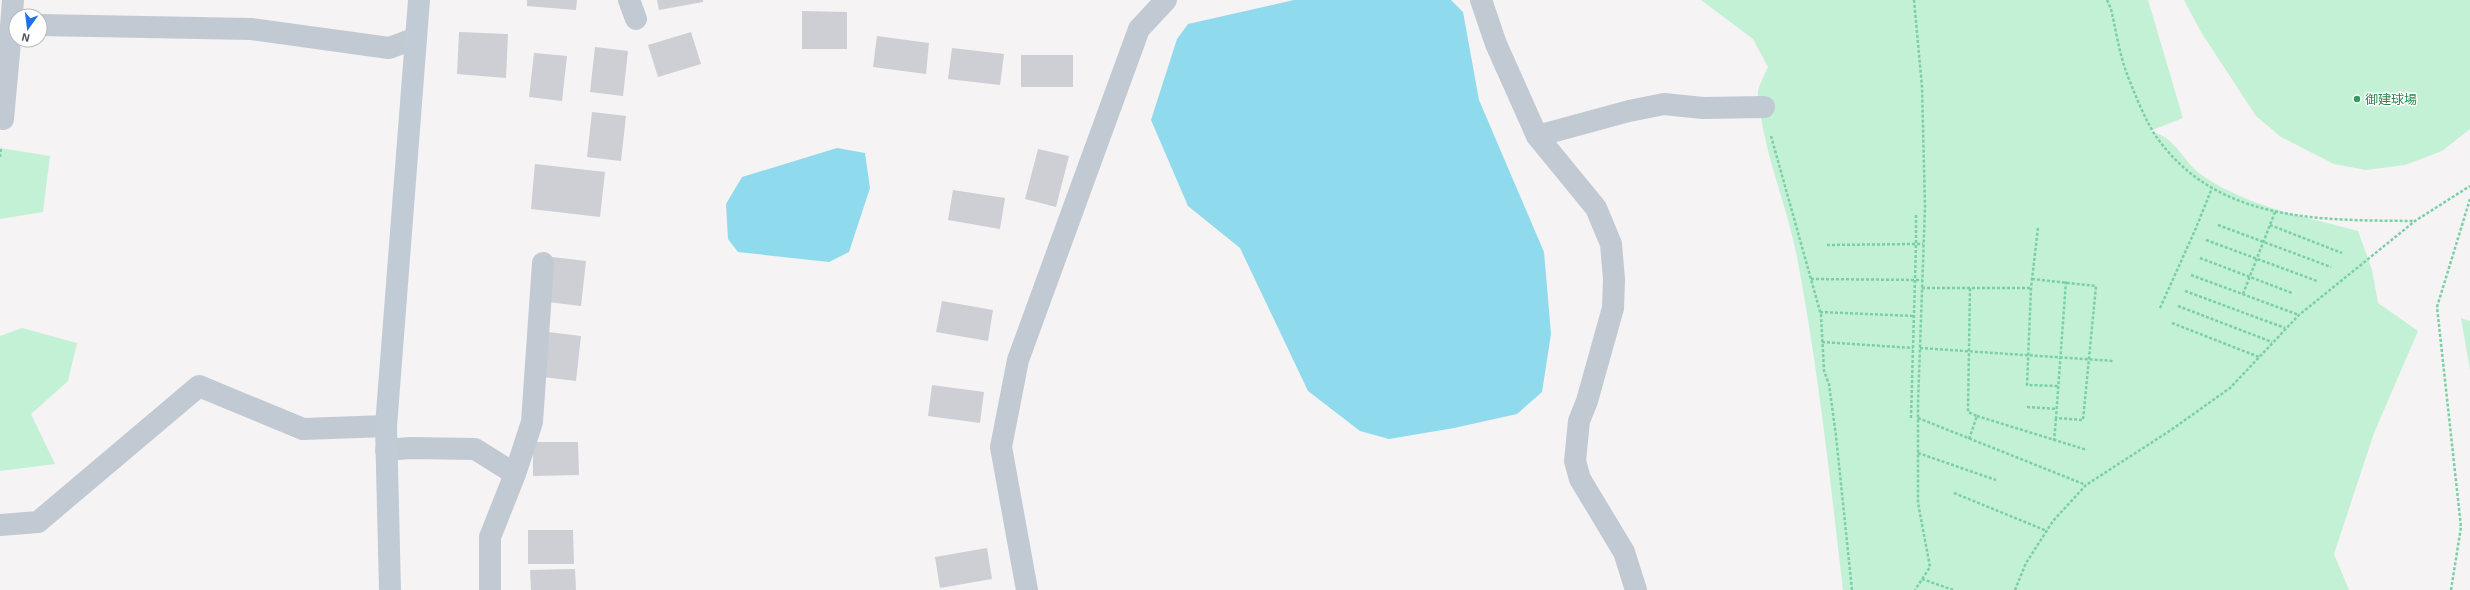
<svg xmlns="http://www.w3.org/2000/svg" width="2470" height="590" font-family="'Exo 2','Noto Sans JP',sans-serif">
<style>
.green{fill:#c3f1d5}
.water{fill:#90daee}
.building{fill:#cdcfd5}
.lines{fill:none;stroke-linecap:round;stroke-linejoin:round}
.path{stroke:#7ad0a6;stroke-width:2.5;stroke-dasharray:3 2;stroke-linecap:butt}
.street{stroke:#c1cad2;stroke-width:22}
.secondary{stroke:#c1cbd6;stroke-width:22}
.leisure-dot{fill:#2e9e5b;stroke:#fff;stroke-width:1.5}
.labels{text-anchor:middle;dominant-baseline:central;stroke-width:3;stroke-linejoin:round;paint-order:stroke}
.leisure-label{font-size:13px;fill:#27864d;stroke:#fff;text-anchor:start}
</style>
<rect width="100%" height="100%" fill="#f5f3f3"/>
<path class="green" d="M1701 0H2148L2183 118 2150 131C2179 139 2181 161 2203 176 2249 207 2305 217 2358 231L2372 270 2378 303 2418 331 2374 433 2334 554 2349 590H1843C1830 478 1818 367 1797 257 1786 202 1763 151 1758 95 1757 87 1765 75 1768 67L1753 39Z
M2184 0H2470V129L2442 151 2405 165 2366 170 2334 164 2281 137 2256 116 2201 32Z
M0 148 50 156 43 212 0 219Z
M2461 318 2470 321V370Z
M22 328 77 343 68 381 31 414 55 464 0 471V336Z"/>
<path class="water" d="M1294 0H1451L1463 12 1479 100 1544 252 1551 334 1542 392 1517 414 1454 428 1389 439 1360 431 1308 391 1240 248 1188 206 1151 120 1177 39 1188 24Z
M837 148 865 153 870 188 849 252 829 262 738 252 728 239 726 204 742 177Z"/>
<path class="building" d="M527 0H577L576 10 527 6Z
M657 0H703V2L659 10Z
M802 11 847 12V49H802Z
M459 32 508 34 506 78 457 74Z
M691 32 701 64 658 77 648 45Z
M877 36 929 43 926 74 873 67Z
M595 47 628 51 623 96 590 92Z
M952 48 1004 54 1000 85 948 79Z
M534 53 567 56 562 101 529 97Z
M1021 55H1073V87H1021Z
M592 112 626 116 621 161 587 157Z
M1038 149 1069 156 1056 207 1025 199Z
M535 164 605 172 600 217 531 209Z
M953 190 1005 198 1000 229 948 220Z
M552 257 586 261 581 306 548 302Z
M942 301 993 310 988 341 936 332Z
M548 332 581 336 576 381 543 377Z
M932 385 984 392 980 423 928 416Z
M533 442H578L579 475 533 476Z
M528 530H573L574 564H528Z
M987 548 992 579 940 588 935 557Z
M575 569 576 590H531L530 570Z"/>
<g class="lines">
<path class="path" d="M1914 0 1922 87 1925 207 1918 403V503L1930 567 1915 590
M2107 0 2111 9C2116 30 2119 53 2127 74 2133 90 2147 125 2158 139 2219 223 2321 220 2415 221
M1771 136 1821 315 1824 371 1829 384 1836 436 1852 590
M0 157 1 147
M1916 215V244H1923
M2218 225 2331 267
M2270 225 2342 253
M2038 228 2031 288 2027 385 2058 386
M2206 240 2317 281
M1827 245 1916 244 1911 418
M2200 258 2292 293
M2191 275 2299 315
M1811 279 1922 280
M2032 279 2096 286 2083 420 2056 418 2066 281
M1922 288H2031
M2185 291 2285 328
M2243 294 2275 212
M2178 306 2272 342
M2160 308 2196 228 2212 188
M1820 312 1914 316
M2172 323 2259 357
M1822 342 1913 348
M1920 348 2114 361
M2027 407 2057 409
M1977 416 2087 450
M1918 418 2086 485
M1969 439 1977 416 1968 412 1970 288
M2054 441 2056 418
M1918 453 1996 480
M1954 493 2047 531
M1922 579 1953 590
M2015 590 2026 563 2053 521 2086 485 2171 430 2230 388 2299 315 2415 221 2470 186
M2451 590 2461 527 2437 307 2470 199"/>
<path class="street" d="M629 0 636 19
M1481 0 1496 44 1537 136 1596 208 1611 244 1614 279 1613 308 1587 401 1579 421 1575 461 1580 479 1624 552 1636 590
M40 25 251 29 389 48 416 38
M0 57 9 53 13 0
M3 119 9 53
M1537 136 1629 111 1664 104 1703 108 1764 107
M386 450 410 448 475 449 515 474 490 537V590
M515 474 532 422 543 263
M0 525 38 522 199 386 303 429 386 426
M1027 590 1001 447 1018 360 1139 29 1166 0"/>
<path class="secondary" d="M390 590 386 426 419 0"/>
</g>
<circle class="leisure-dot" cx="2357" cy="99" r="4"/>
<g class="labels">
<g class="leisure-label">
<text x="2365" y="99">御建球場</text>
</g>
</g>
<g transform="translate(28 28) rotate(194)"><circle r="19" fill="#ffffff" stroke="#b7bbc0"/>
<path d="M0-3L7 15L0 10L-7 15Z" fill="#1a73e8"/>
<text y="-6" font-size="11" font-weight="bold" text-anchor="middle" fill="#4a5661">N</text>
</g>
</svg>
